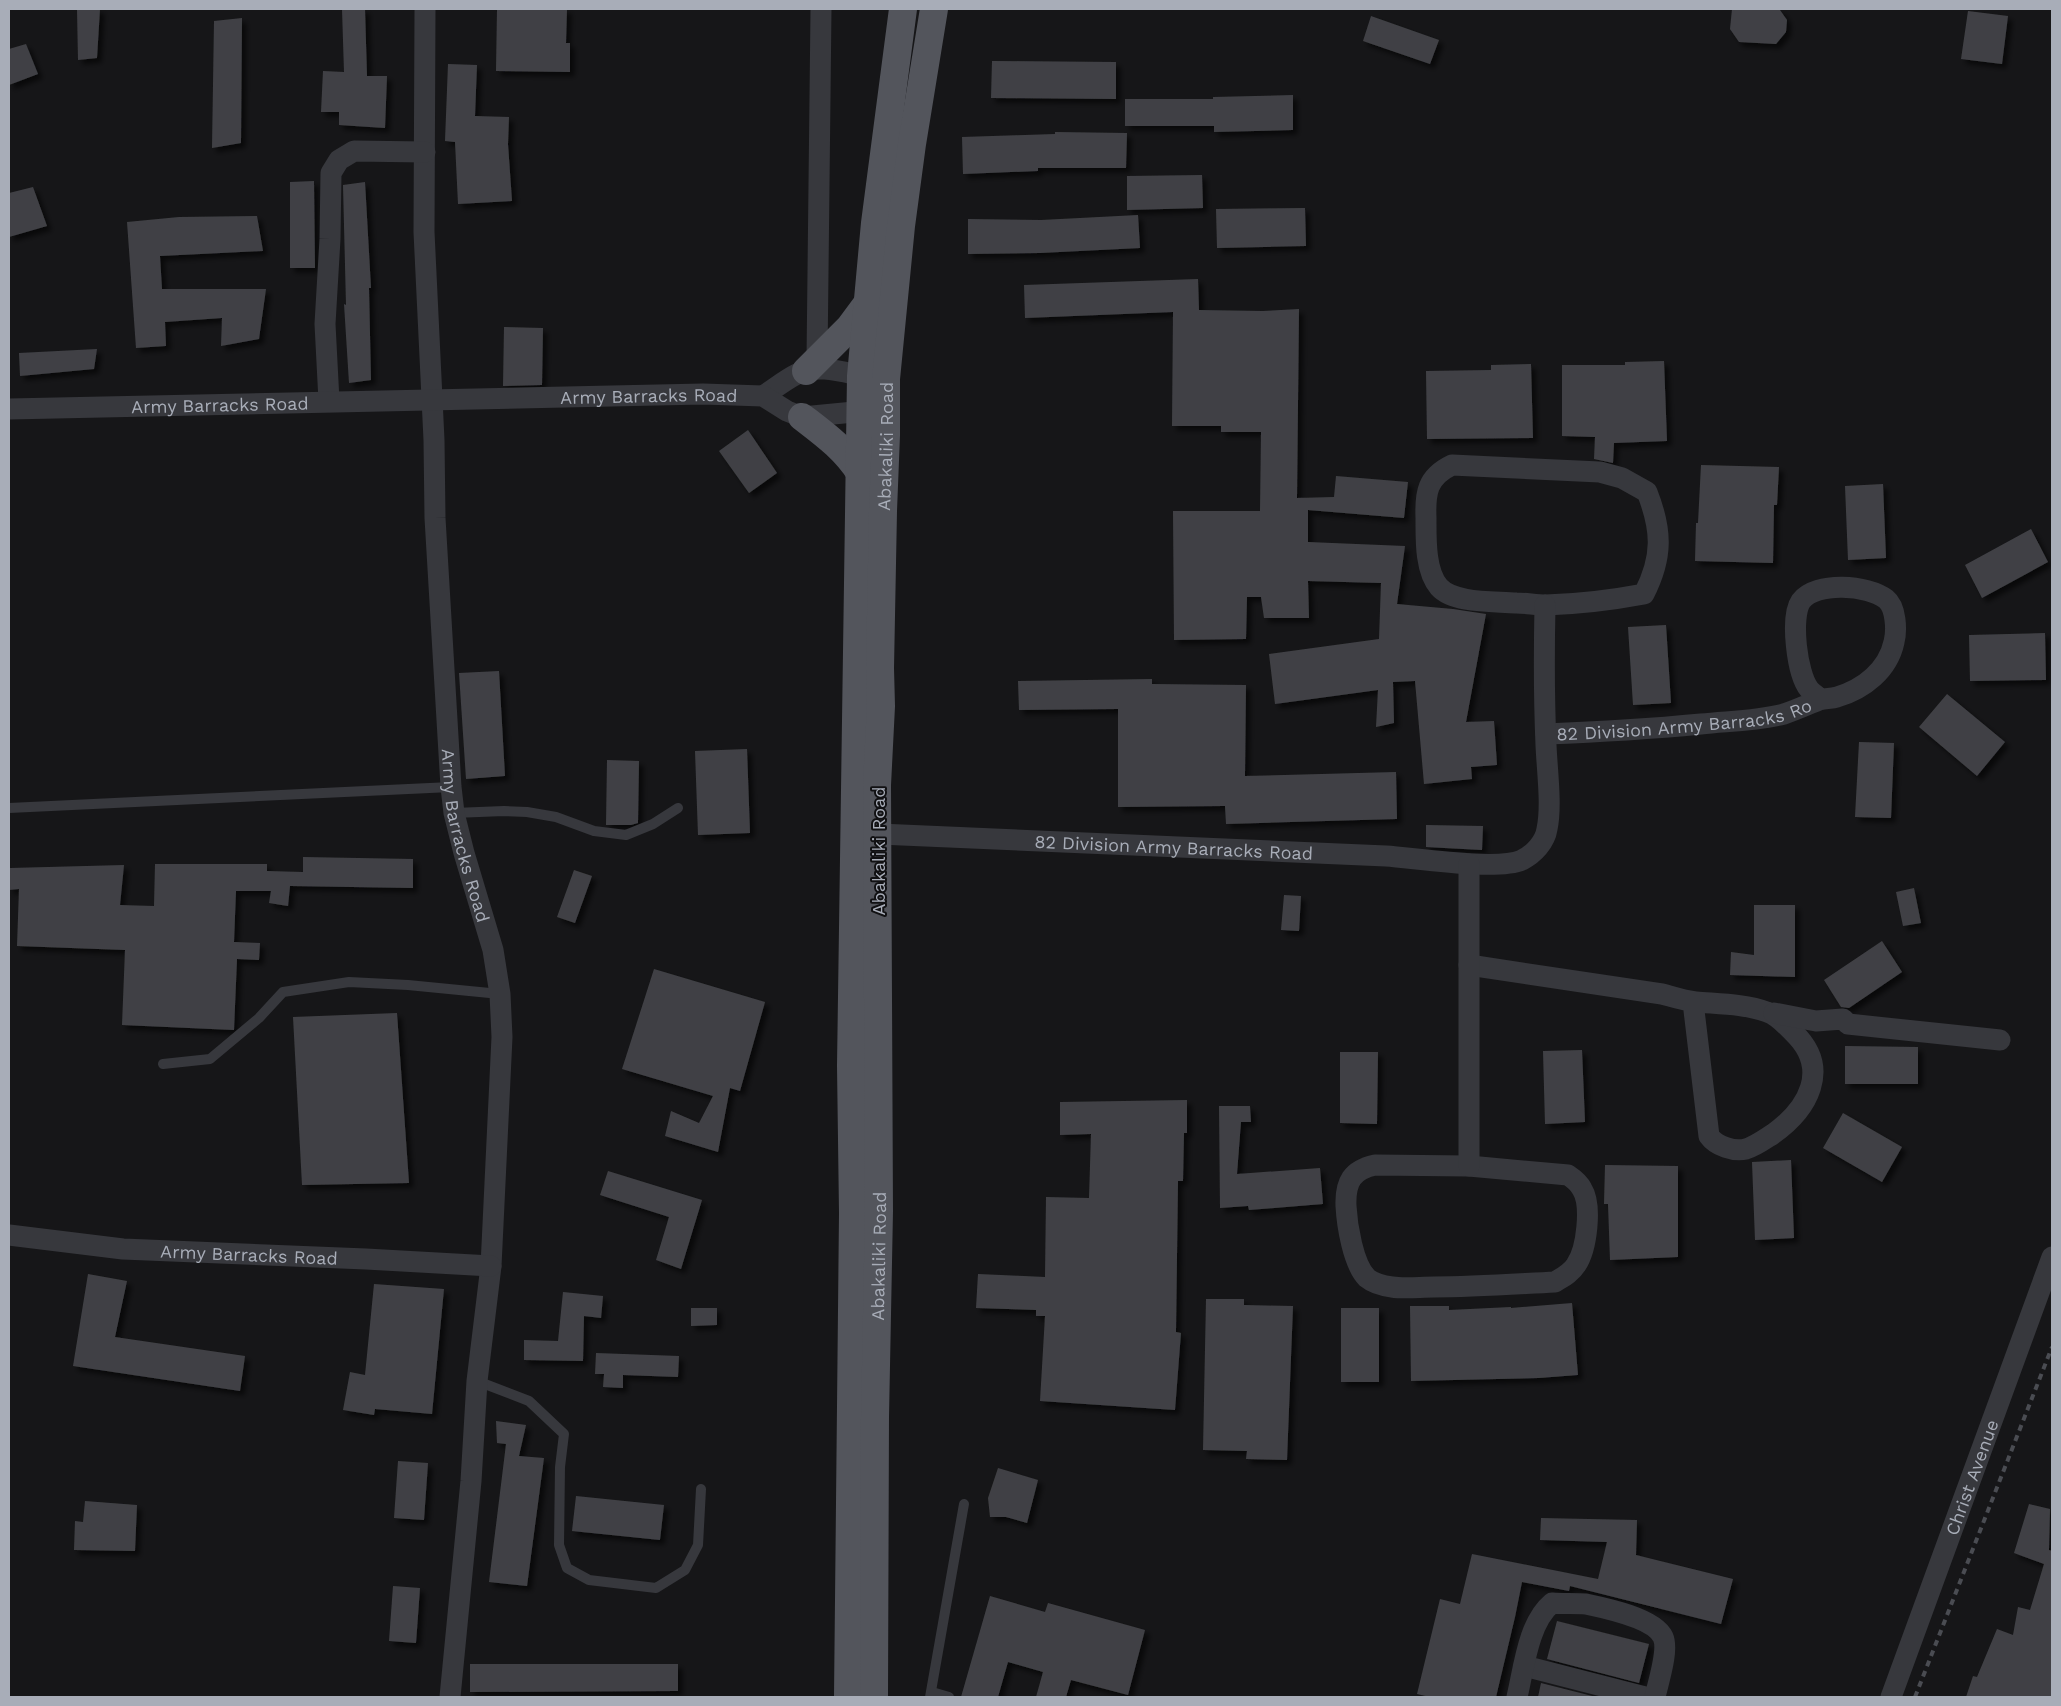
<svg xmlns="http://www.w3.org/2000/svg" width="2061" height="1706" font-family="'Work Sans',sans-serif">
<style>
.building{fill:#404145;filter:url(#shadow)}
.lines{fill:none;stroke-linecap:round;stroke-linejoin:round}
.service{stroke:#37383d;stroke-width:10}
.minor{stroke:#37383d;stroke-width:21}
.primary{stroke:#53555c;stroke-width:28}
.rail{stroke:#4a4c52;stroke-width:4;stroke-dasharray:6 5;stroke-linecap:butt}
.labels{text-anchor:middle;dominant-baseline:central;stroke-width:4;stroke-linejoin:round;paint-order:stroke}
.street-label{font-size:18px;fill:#a8adb8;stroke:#111113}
</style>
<defs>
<filter id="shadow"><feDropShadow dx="4.5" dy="4.5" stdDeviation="2.5" flood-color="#0009"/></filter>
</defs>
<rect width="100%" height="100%" fill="#161618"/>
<path class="building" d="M77 9H100L97 58 78 60Z
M342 9H365L367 76H387L385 128 339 125V112H321L323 71 344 72Z
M497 9H567L566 43H570V72L496 71Z
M1732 9 1780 10 1787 20 1786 32 1776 44 1739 42 1730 29Z
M1968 11 2008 16 2002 64 1961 59Z
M1371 16 1439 40 1430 64 1363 41Z
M242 18 241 143 212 148 214 21Z
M26 44 38 74 9 85V49Z
M992 61 1116 62V99L991 98Z
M448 64 477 65 475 116 509 117 508 144 512 201 458 204 455 142 445 141Z
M1293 95V130L1214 132V126H1125V99H1213V97Z
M1055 132 1127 133 1126 168H1038V171L963 174 962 137 1055 134Z
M1202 175 1203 208 1127 210V176Z
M314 181 315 268H290V182Z
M365 182 371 288H369L371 380 349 383 344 304 346 305 343 185Z
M33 187 47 226 9 237V193Z
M1305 208 1306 246 1217 248 1216 209Z
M1138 215 1140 248 1040 253 968 254V219L1041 220Z
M257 216 263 251 160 256 162 289H266L259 339 221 346 222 318 165 322 166 346 136 348 127 222 179 217Z
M1198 279 1199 310 1263 311 1299 309 1297 498 1334 497 1336 476 1408 482 1404 518 1308 510V542L1405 546 1397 604 1453 609 1486 614 1466 722 1494 721 1497 765 1471 767 1472 779 1424 784 1415 681 1393 682 1394 723 1376 727 1378 690 1275 704 1269 654 1379 639 1381 583 1308 581 1309 618H1264L1261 597H1247L1246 639 1174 640 1173 511H1260L1261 432H1221V426H1172L1173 312 1025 318 1024 285Z
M504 327 543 328 542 385 503 386Z
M97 349 94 369 20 376 19 353Z
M1664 361 1667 441 1614 443 1613 463 1594 459 1595 437 1562 436V365H1625V362Z
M1531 364 1533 438 1427 439 1426 371 1491 370V365Z
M748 430 777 473 749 493 719 451Z
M1701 465 1779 467 1777 505H1774L1773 563 1695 561 1696 523H1698Z
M1883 484 1886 558 1848 560 1845 486Z
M2031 529 2048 562 1982 598 1965 565Z
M1666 625 1671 703 1633 705 1628 627Z
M2045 633 2046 680 1970 681 1969 635Z
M499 671 505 776 466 779 459 673Z
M1152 679V684L1246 685 1245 776 1396 772 1397 819 1226 824 1225 806 1118 807V709L1019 710 1018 681Z
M1947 694 2005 742 1977 776 1919 727Z
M1859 742 1894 743 1891 818 1855 817Z
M747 749 750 833 698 835 695 751Z
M607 760 639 761 638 823 631 825H606Z
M1426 825 1483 826 1482 850 1426 847Z
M303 857 413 859V888L290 886 288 906 269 903 271 891H236L234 942 260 943 259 960 237 959 234 1030 122 1025 125 950 17 946 19 889 9 890 10 868 124 865 120 905 154 906 155 864H267V871L303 872Z
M574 870 592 876 575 923 557 917Z
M1914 888 1921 923 1903 926 1896 892Z
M1284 895 1301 896 1299 931 1281 930Z
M1754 905H1795V977L1730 975 1731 952 1754 955Z
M1882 941 1902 972 1849 1008 1841 1007 1824 980Z
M654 969 765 1002 740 1091 730 1088 718 1152 665 1136 671 1111 699 1123 713 1096 622 1069Z
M397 1013 409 1183 302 1185 293 1017Z
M1845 1046 1918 1047V1084H1845Z
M1582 1050 1585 1122 1545 1124 1543 1051Z
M1340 1052H1378L1377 1124 1340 1123Z
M1187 1100V1133H1184L1183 1181H1178L1176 1332 1181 1333 1175 1410 1040 1401 1045 1316H1036V1310L976 1308 978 1274 1045 1277 1046 1197 1089 1198 1091 1134 1060 1135V1102Z
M1219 1106H1250L1251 1122H1241L1237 1174 1320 1168 1323 1204 1249 1210 1248 1206 1220 1208Z
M1843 1113 1902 1147 1882 1182 1823 1148Z
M1791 1160 1794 1238 1755 1240 1752 1162Z
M1605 1165 1678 1166V1257L1610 1260 1608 1204H1604Z
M608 1171 702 1200 681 1269 656 1260 669 1217 600 1195Z
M88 1274 127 1281 115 1337 245 1356 240 1391 73 1366Z
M374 1284 444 1289 432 1414 375 1409 374 1415 343 1410 350 1372 365 1375Z
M563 1292 603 1296 601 1318 584 1316 583 1361 524 1360V1340L558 1341Z
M1206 1299H1244V1305L1293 1306 1287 1460 1246 1459 1247 1451 1203 1450Z
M1572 1303 1578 1375 1539 1378 1411 1381 1410 1306H1449V1310L1511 1307V1308Z
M691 1308H717V1325L691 1326Z
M1341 1308H1379V1382H1341Z
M596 1353 679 1356 678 1377 623 1375V1388L603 1387 604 1374H595Z
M496 1421 526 1425 519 1456 544 1458 527 1586 489 1582 506 1444 497 1443Z
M398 1461 428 1463 424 1520 394 1518Z
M998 1468 1038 1480 1027 1523 1006 1517H990L988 1498Z
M576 1496 664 1505 660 1540 572 1531Z
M85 1501 137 1505 135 1551 74 1550 75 1521 83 1522Z
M2029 1504 2050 1509 2049 1550 2052 1551V1697H1966L1973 1676 1977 1677 1997 1629 2013 1635 2018 1607 2030 1610 2044 1564 2014 1553Z
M1541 1518 1637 1520 1636 1555 1733 1579 1721 1624 1570 1586 1569 1591 1522 1582 1515 1617 1496 1697H1430L1417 1694 1440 1599 1460 1604 1472 1554 1598 1579 1607 1542 1540 1540Z
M393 1586 420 1588 416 1643 389 1641Z
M990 1596 1045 1612 1048 1603 1145 1630 1128 1695 1071 1680 1066 1697H1036L1043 1672 1008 1662 998 1697H961Z
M1557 1621 1649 1644 1639 1683 1547 1659Z
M470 1664H678V1691L470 1692Z
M1541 1683 1596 1697H1538Z"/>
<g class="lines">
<path class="service" d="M9 808 451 787
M454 813 504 811 527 812 556 817 594 831 626 835 653 824 678 808
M163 1064 210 1059 259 1018 283 992 349 982 408 985 500 994
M477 1381 529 1401 564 1434 560 1467 559 1545 567 1568 589 1580 656 1588 685 1570 698 1545 701 1489
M932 1692 949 1697
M930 1697 964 1504"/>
<g class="minor">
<path id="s1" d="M425 9 424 232 434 440 435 518 451 787 454 813 464 853 493 950 500 994 502 1037 491 1266 477 1381 471 1481 450 1697"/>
<path d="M817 360 821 9"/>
<path d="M763 396C774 389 785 380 797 374 821 362 850 375 875 378"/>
<path d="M329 401 325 324 330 239 331 173 339 160 354 151 425 152"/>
<path id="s2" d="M9 409 703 394 763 396 787 411 802 417 875 410"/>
<path d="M1452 465 1600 472 1622 478 1647 492C1662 530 1663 557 1644 594 1612 600 1579 604 1546 605 1536 605 1526 603 1516 603 1496 601 1454 604 1439 587 1425 571 1426 539 1426 518 1425 493 1427 477 1452 465Z"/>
<path id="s3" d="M1546 734C1598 732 1649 729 1701 724 1729 721 1757 721 1784 714 1796 710 1807 705 1819 700 1825 698 1831 699 1837 697 1864 689 1888 670 1894 642 1897 630 1896 607 1886 599 1868 585 1816 581 1801 601 1790 617 1797 674 1809 689 1812 693 1817 696 1821 699"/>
<path id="s4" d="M879 834 1386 856C1416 858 1497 871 1522 860 1534 854 1545 842 1547 829 1552 806 1547 770 1546 745 1544 699 1544 652 1545 605"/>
<path d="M1469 965 1662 994C1673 997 1685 1001 1696 1002 1719 1004 1745 1004 1767 1012 1777 1015 1787 1026 1794 1033 1831 1069 1808 1109 1773 1134 1765 1139 1756 1146 1746 1149 1734 1152 1716 1146 1709 1136L1693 1002"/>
<path d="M1774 1013 1816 1021 1843 1019 1848 1024 2000 1040"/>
<path d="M1375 1165 1469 1166 1568 1175C1574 1179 1579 1183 1582 1189 1592 1205 1587 1249 1576 1265 1571 1273 1563 1277 1555 1282 1515 1284 1474 1287 1434 1287 1420 1287 1405 1289 1392 1287 1384 1286 1373 1283 1367 1278 1353 1264 1347 1225 1346 1206 1345 1182 1352 1170 1375 1165Z"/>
<path d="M1469 1166V864"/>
<path id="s5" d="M9 1235 123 1249 366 1259 491 1266"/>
<path d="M1524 1666 1645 1697"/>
<path d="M1517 1697C1524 1668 1528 1623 1552 1603 1563 1604 1575 1603 1586 1604 1605 1608 1654 1618 1663 1637 1669 1650 1658 1683 1655 1697"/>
<path id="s6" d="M1891 1697 2052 1257"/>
</g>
<g class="primary">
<path d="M806 371 849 328 869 301"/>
<path d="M802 417C824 434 845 449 860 473"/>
<path d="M848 1697 853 1213 851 1066 861 376 875 223 903 9"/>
<path id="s7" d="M874 1697 875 1418 879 1211 877 785 881 706 880 668 883 511 886 435V379L901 226 912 144 934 9"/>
</g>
<path class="rail" d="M1915 1697 2052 1347"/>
</g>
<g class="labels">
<g class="street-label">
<text stroke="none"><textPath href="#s2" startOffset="640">Army Barracks Road</textPath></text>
<text stroke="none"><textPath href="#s2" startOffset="211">Army Barracks Road</textPath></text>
<text stroke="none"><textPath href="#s7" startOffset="1251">Abakaliki Road</textPath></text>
<text stroke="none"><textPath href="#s3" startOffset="139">82 Division Army Barracks Ro</textPath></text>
<text stroke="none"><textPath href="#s1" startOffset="829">Army Barracks Road</textPath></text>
<text stroke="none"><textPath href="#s4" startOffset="295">82 Division Army Barracks Road</textPath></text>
<text transform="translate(878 851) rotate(-90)">Abakaliki Road</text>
<text stroke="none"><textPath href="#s5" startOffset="241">Army Barracks Road</textPath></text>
<text stroke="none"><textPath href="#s7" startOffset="441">Abakaliki Road</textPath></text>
<text stroke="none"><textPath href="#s6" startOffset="234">Christ Avenue</textPath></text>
</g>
</g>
<rect width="2061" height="1706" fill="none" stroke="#a8adb8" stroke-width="20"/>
</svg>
